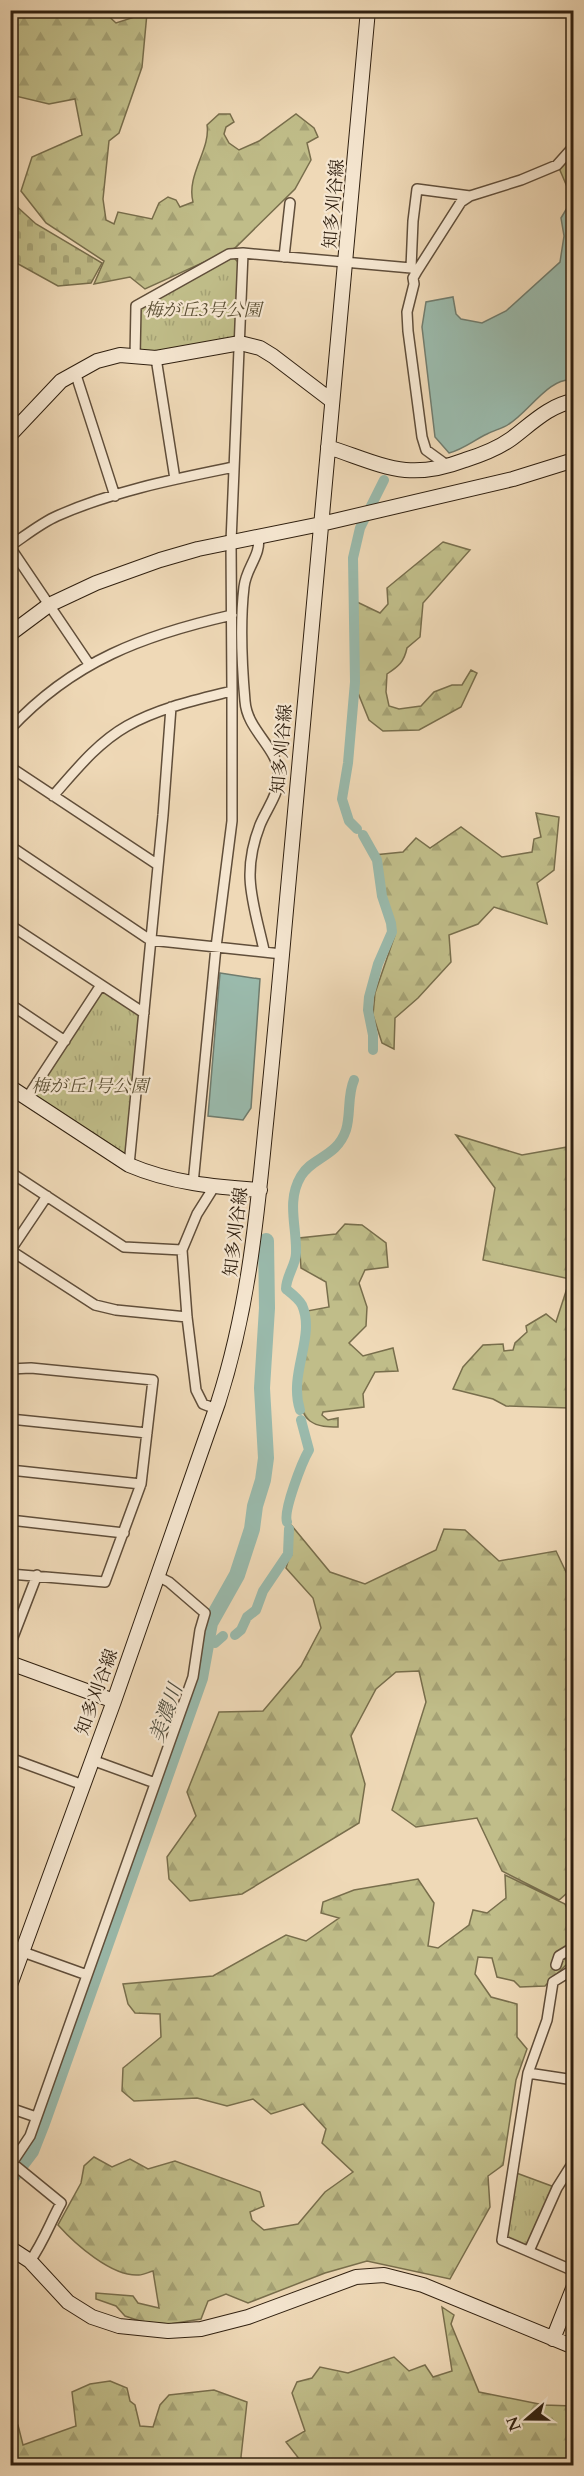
<svg xmlns="http://www.w3.org/2000/svg" width="584" height="2476" font-family="Cardo,'Noto Serif JP',serif">
<style>
.forest{fill:url(#forest-firs);stroke:#786e4c;stroke-width:1.5}
.cemetery{fill:url(#cemetery-stones);stroke:#786e4c;stroke-width:1.5}
.park{fill:url(#park-tufts);stroke:#786e4c;stroke-width:1.5}
.water{fill:#9abaac;stroke:#707c6e;stroke-width:1.5}
.lines{fill:none;stroke-linecap:round;stroke-linejoin:round}
.canal{stroke:#9abaac;stroke-width:10}
.river{stroke:#9abaac;stroke-width:16}
.street-casing{stroke:#604e3a;stroke-width:12}
.secondary-casing{stroke:#302010;stroke-width:16}
.street{stroke:#f5e6d0;stroke-width:9}
.secondary{stroke:#f5e6d0;stroke-width:14}
.labels{text-anchor:middle;dominant-baseline:central;stroke-width:4.5;stroke-linejoin:round;paint-order:stroke}
.street-label{font-size:18px;fill:#302010;stroke:#f5e6d0}
.park-label{font-size:18px;font-style:italic;fill:#5b4f34;stroke:#f5e6d0}
.water-label{font-size:20px;font-style:italic;fill:#504e3f;stroke:#f5e6d0}
</style>
<defs>
<pattern id="forest-firs" width="22" height="20" patternUnits="userSpaceOnUse" patternTransform="scale(1.5)"><rect width="22" height="20" fill="#c0bd89"/><path d="M5 1l3.5 6h-7zM16 11l3.5 6h-7z" fill="#a5a275"/></pattern>
<pattern id="cemetery-stones" width="16" height="16" patternUnits="userSpaceOnUse" patternTransform="scale(1.5)"><rect width="16" height="16" fill="#c0bd89"/><path d="M2 7V4a2 2 0 0 1 4 0v3zM10 15v-3a2 2 0 0 1 4 0v3z" fill="#a5a275"/></pattern>
<pattern id="park-tufts" width="24" height="20" patternUnits="userSpaceOnUse" patternTransform="scale(1.5)"><rect width="24" height="20" fill="#c0bd89"/><path d="M3 7l-1-3M5 7V3M7 7l1-3M15 17l-1-3M17 17v-4M19 17l1-3" fill="none" stroke="#a5a275"/></pattern>
</defs>
<rect width="100%" height="100%" fill="#efd9b7"/>
<filter id="stains"><feTurbulence type="fractalNoise" baseFrequency=".00333" numOctaves="4"/><feColorMatrix values="0 0 0 0 .2 0 0 0 0 .09 0 0 0 0 .02 0 0 0 .5 -.17"/></filter>
<radialGradient id="worn" r=".72"><stop offset=".6" stop-color="#630" stop-opacity="0"/><stop offset="1" stop-color="#630" stop-opacity=".3"/></radialGradient>
<path class="forest" d="M11 11H103L116 23 147 13 142 67 119 133 109 141 103 199 106 220 114 224 118 212 152 219 159 203 168 197 176 200 180 207 193 202C186 175 211 149 207 125L219 114H230L234 122 226 127 224 134 229 143 239 150 259 141 296 114 314 128 318 137 307 143 311 160 295 189 235 248 145 289 130 277 94 284 104 261 46 223 21 191 32 157 82 135 75 99 49 104 11 95Z
M573 157V192L571 196 559 168Z
M443 542 470 550 423 603 420 637 407 648C404 662 399 666 387 674L386 692 389 706 399 709 421 706 434 692 452 685H462L471 670 477 673 461 707 419 730 383 731 369 720 356 688 355 601 380 613 388 604 387 588Z
M536 813 559 817 554 870 537 883 547 924 494 907 478 924 449 935 451 962 418 998 395 1018 394 1049 382 1043 373 1015 375 993 395 935 374 855 403 852 416 838 430 848 461 827 502 857 532 852 534 839 541 837Z
M456 1135 522 1155 573 1146 574 1392 569 1408 506 1406 493 1399 453 1389 463 1367 483 1345 503 1344 504 1351 513 1350 515 1343 527 1332 526 1326 546 1314 556 1322 570 1279 483 1260 495 1188Z
M345 1224 362 1225 386 1243 388 1267 365 1270 359 1283 367 1307 366 1326 349 1343 363 1356 393 1348 398 1371 375 1372 363 1394 364 1407 323 1412 322 1415 328 1420 338 1418V1427C329 1427 318 1427 310 1421 289 1405 305 1351 309 1329 310 1323 308 1317 307 1311L329 1307 326 1282 301 1268 299 1238 336 1234Z
M292 1526 330 1572 365 1584 436 1550 444 1529 465 1530 499 1561 556 1551 568 1576 573 1574 574 1887 559 1900 502 1871 477 1818 416 1827 392 1810 426 1702 419 1671 396 1672 376 1689 351 1736 365 1784 359 1823 242 1894 190 1901 169 1879 167 1857 196 1816 187 1792 219 1712 263 1711 301 1666 321 1628 313 1598 286 1568 292 1548Z
M505 1875 565 1904 573 1922V1959L569 1962 545 1986 520 1987 514 1981 497 1977 492 1958 478 1957 475 1974 491 1997 517 2004V2037L527 2049 516 2080 503 2165 488 2176 490 2207 450 2279 367 2261 325 2273 248 2303 226 2294 208 2301 201 2319 170 2324 143 2322 125 2316 116 2306 96 2299V2293L133 2296 138 2303 159 2308 153 2271C149 2272 143 2275 139 2275 112 2277 75 2244 58 2225L81 2183 84 2166 94 2157 112 2167 130 2159 148 2169 175 2161 260 2192 264 2206 250 2212 252 2220 264 2230 298 2224 325 2192 353 2172 322 2143 326 2129 303 2104 271 2114 253 2099 227 2106 197 2098 134 2101 122 2091 123 2068 161 2037 160 2014 135 2013 128 2004 123 1984 213 1976 286 1935 306 1941 339 1918 321 1913 323 1902 354 1890 418 1879 434 1903 428 1946 438 1948 469 1925 473 1910 487 1913 506 1898Z
M442 2307 454 2315 451 2324 479 2392 544 2405 573 2406V2465H296L300 2460 286 2442 305 2431 292 2393 297 2382 312 2378 320 2367 348 2373 394 2357 409 2371 425 2365 433 2377 452 2371Z
M110 2381 127 2388 130 2401 135 2405 140 2426 153 2427 160 2405 169 2395 214 2390 247 2402 241 2457 245 2465H11V2417L18 2425 23 2445 76 2426 72 2392 90 2384Z"/>
<path class="cemetery" d="M14 204 36 224 102 263 91 283 58 286 11 260V210Z"/>
<path class="park" d="M233 257 238 262 236 335 231 339 151 352H141L138 348 140 306Z
M101 985 144 1013 129 1165 27 1098Z
M511 2171 557 2188 529 2251 502 2240Z"/>
<path class="water" d="M573 198V380C549 377 529 412 509 424 502 429 494 430 487 434 474 440 464 449 449 453L435 437 422 327 426 302 453 297 456 314 461 319 482 323 506 311 560 262 564 236 561 218Z
M220 973 260 979 251 1108 243 1120 208 1116Z"/>
<g class="lines">
<path class="canal" d="M357 829 349 821 342 799 348 763 355 682 353 558 360 528 384 480
M363 835 377 860 382 896 391 923 392 932 378 964 369 997 368 1010 373 1035V1050
M300 1410C288 1373 316 1337 302 1305 299 1299 291 1293 286 1289 286 1276 296 1265 296 1253 297 1227 286 1201 301 1176 312 1157 337 1157 346 1130 351 1114 347 1096 354 1080
M287 1522C283 1511 302 1462 309 1450L301 1420
M235 1635 241 1630 247 1617 256 1610 263 1591 288 1554 289 1529
M215 1643 223 1636"/>
<path class="river" d="M10 2179 31 2151 42 2123 200 1678 210 1623 237 1575 252 1529 255 1506 263 1480 266 1458 262 1388 267 1308 266 1241"/>
<g class="street-casing">
<path id="street" d="M284 257 290 203
M413 269 417 271 461 202 470 196
M417 271 413 278 414 284 407 312 408 331 422 437 426 450 448 466
M135 357 136 306 229 254 243 253
M156 358 175 479
M75 372 115 496
M258 536C262 555 246 567 244 587 240 621 242 667 245 701 247 732 281 749 279 779 278 795 266 810 260 825 241 874 253 901 264 950
M10 546C25 536 41 523 57 516 113 491 175 479 234 467
M10 547 89 664
M10 729C73 661 144 635 232 615
M10 767 158 865
M53 796C75 771 97 743 127 726 159 708 196 700 232 691L231 542 243 253 411 268 413 221 417 189 470 196 521 180 557 165 574 146
M10 846 150 940 282 954
M10 925 144 1013
M10 1004 65 1041
M27 1098 101 985
M129 1165 163 815 171 707
M10 1172 124 1247 182 1250
M193 1184 216 947 232 821V691
M214 1187 197 1214 182 1250 187 1317 196 1390 203 1404 216 1409
M10 1250 95 1305 116 1310 187 1317
M10 1251 47 1196
M10 1369 31 1368 153 1380 141 1484 105 1582 10 1574
M10 1419 147 1433
M10 1470 141 1484
M10 1520 124 1533
M10 1645 37 1575
M10 1758 83 1785
M92 1760 155 1783
M23 1952 87 1975
M556 1965 559 1956 574 1947
M574 1969 553 1982 547 2020 528 2073 502 2240 574 2271
M528 2073 574 2080
M10 2108 36 2117
M529 2251 557 2188 574 2161
M30 2261C43 2243 50 2223 61 2203L12 2163 30 2136 193 1677 200 1630 205 1613 169 1582 157 1576"/>
</g>
<g class="secondary-casing">
<path id="secondary" d="M10 435 61 381 97 361 120 355 156 358 240 343 260 348 273 356 332 401
M328 447C383 465 407 482 465 460 481 455 497 449 511 439 530 425 549 405 574 401
M10 634 49 605 96 583 160 560 198 549 321 524 513 479 574 460
M10 1087 129 1165C171 1183 215 1187 260 1190
M10 1663 114 1701
M10 1985 114 1701 218 1403C247 1313 256 1226 265 1133 275 1037 283 941 292 845 316 567 345 289 368 10
M10 2248 30 2261 68 2302 92 2317 119 2326 168 2331 201 2329 248 2317 356 2277 384 2275 423 2285 574 2347
M553 2339 574 2286"/>
</g>
<use href="#street" class="street"/>
<use href="#secondary" class="secondary"/>
</g>
<g class="labels">
<g class="street-label">
<text transform="translate(334 204) rotate(-85)">知多刈谷線</text>
<text transform="translate(282 749) rotate(-85)">知多刈谷線</text>
<text transform="translate(236 1232) rotate(-83)">知多刈谷線</text>
<text transform="translate(97 1692) rotate(-70)">知多刈谷線</text>
</g>
<g class="park-label">
<text x="203" y="310">梅が丘3号公園</text>
<text x="90" y="1086">梅が丘1号公園</text>
</g>
<g class="water-label">
<text transform="translate(166 1713) rotate(-70)">美濃川</text>
</g>
</g>
<rect width="584" height="2476" fill="none" stroke="#efd9b7" stroke-width="36"/>
<rect x="12" y="12" width="560" height="2452" fill="none" stroke="#302010" stroke-width="3"/>
<rect x="18" y="18" width="548" height="2440" fill="none" stroke="#302010" stroke-width="1.5"/>
<g transform="translate(527 2419) rotate(250)" stroke="#f5e6d0" stroke-width="4.5" paint-order="stroke">
<path d="M0-4.5L10 22L0 15L-10 22Z" fill="#302010"/>
<text y="-9" font-size="16" font-weight="bold" text-anchor="middle" fill="#302010">N</text>
</g>
<rect width="100%" height="100%" filter="url(#stains)"/>
<rect width="100%" height="100%" fill="url(#worn)"/>
</svg>
